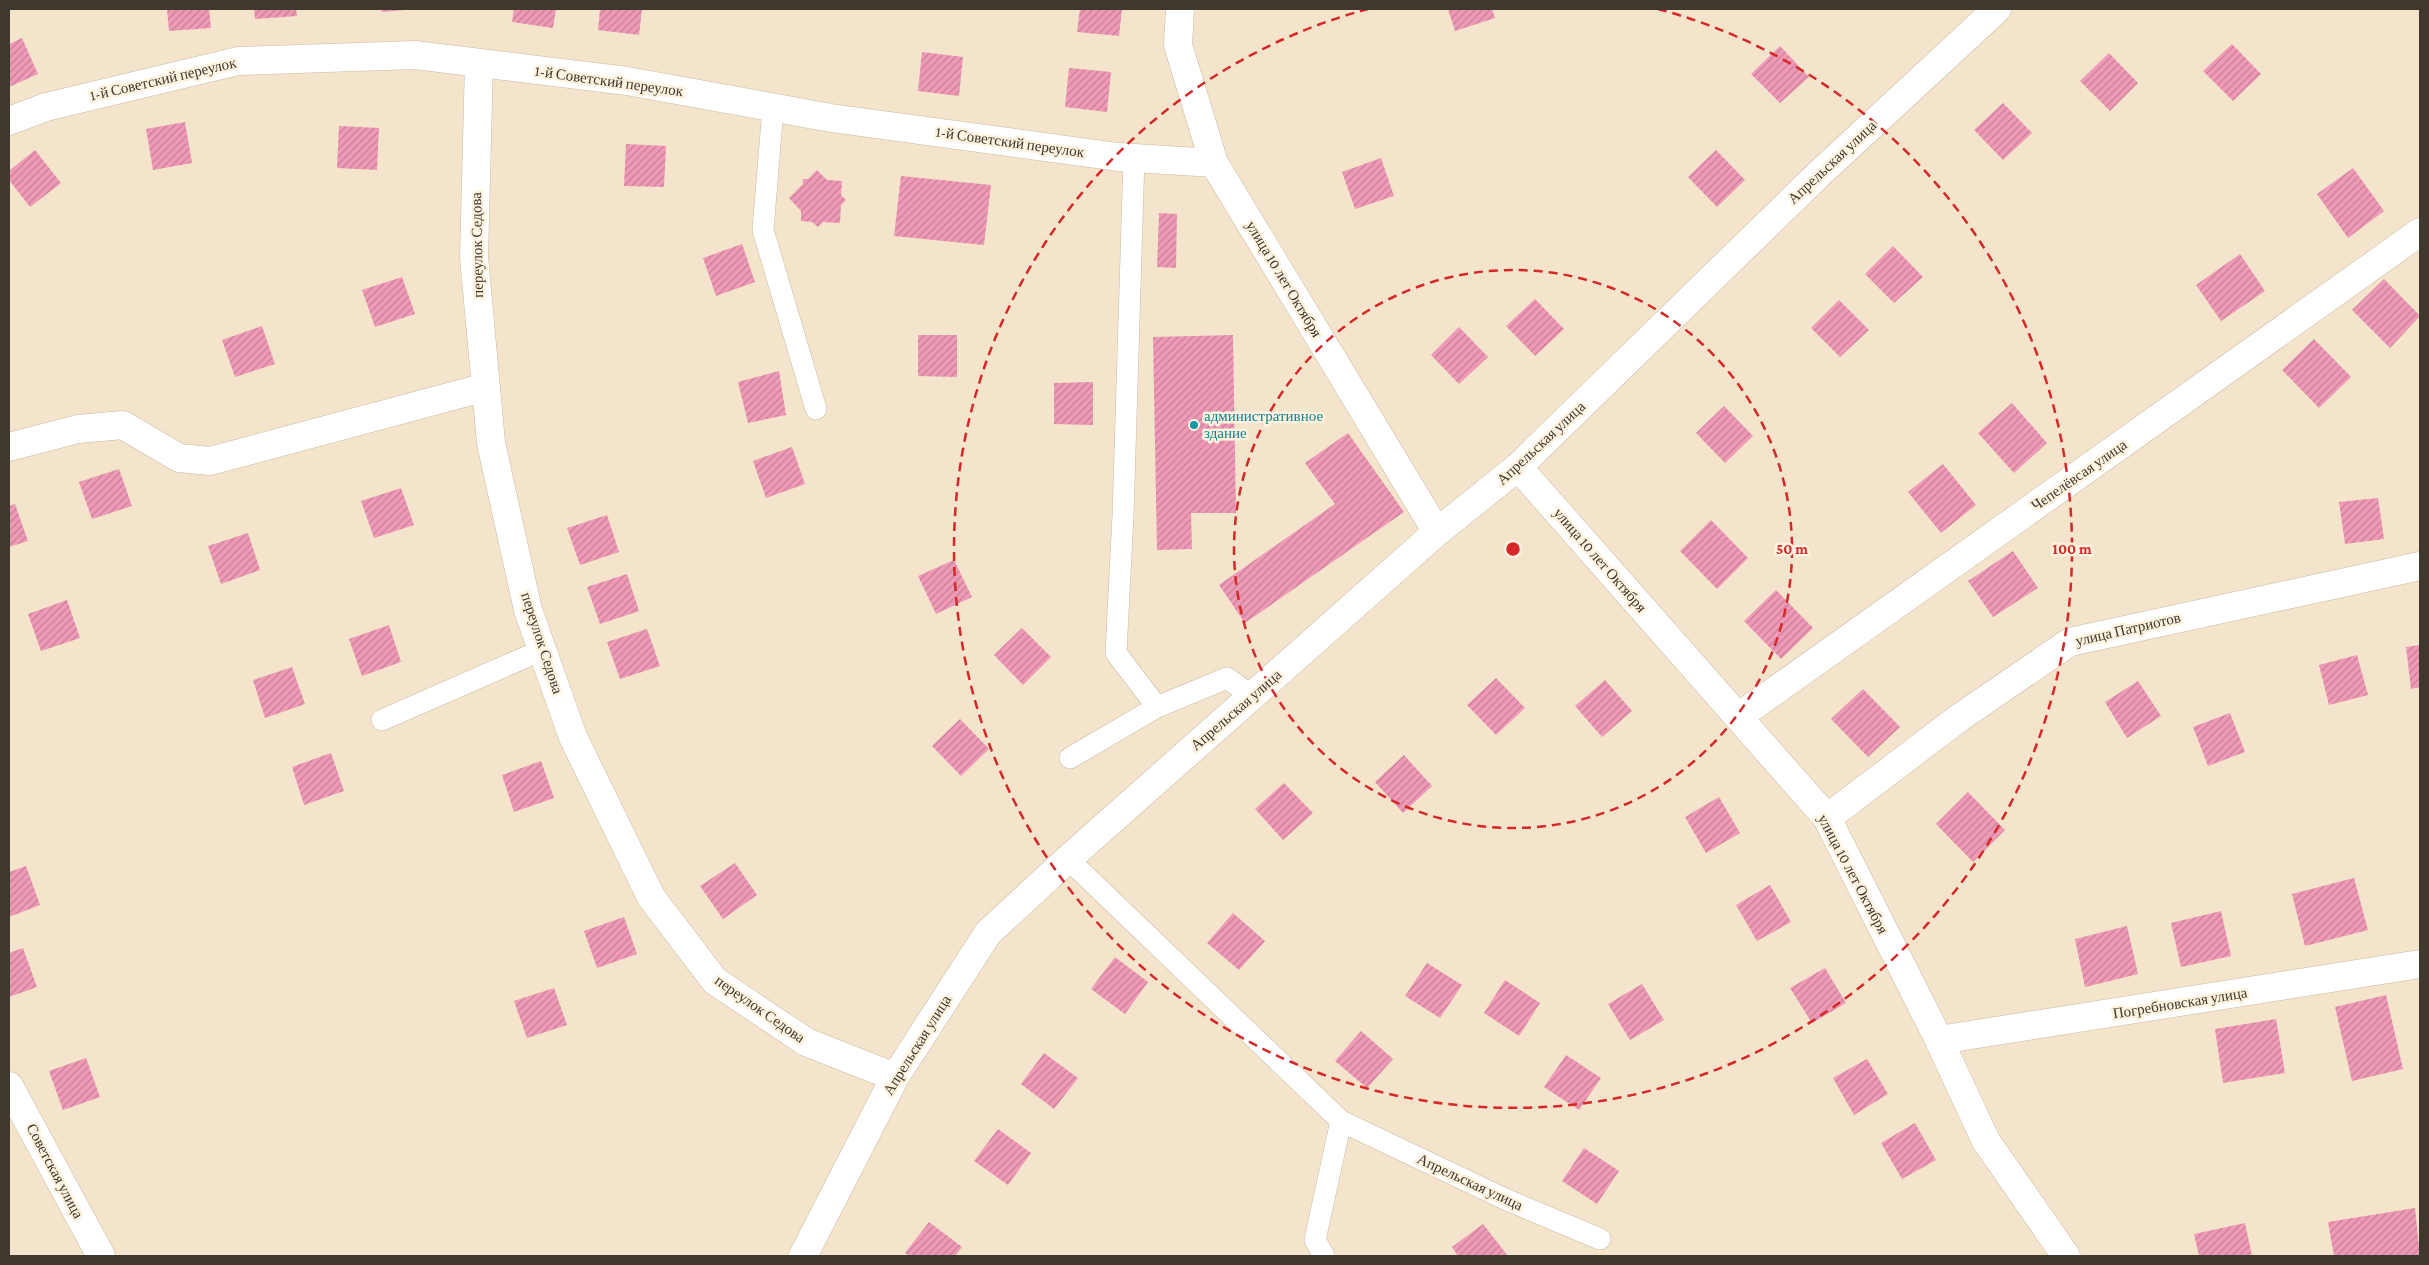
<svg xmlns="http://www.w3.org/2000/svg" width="2429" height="1265" font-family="'Crimson Pro',serif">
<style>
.building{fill:url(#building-hatch)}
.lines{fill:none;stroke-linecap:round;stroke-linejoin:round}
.lane-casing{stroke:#cabaa3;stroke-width:22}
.street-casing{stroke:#cabaa3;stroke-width:29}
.lane{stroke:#fff;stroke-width:21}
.street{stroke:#fff;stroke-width:28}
.ring{fill:none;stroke:#d62828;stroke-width:2.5;stroke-dasharray:9 6}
.culture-dot{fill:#0f9aa8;stroke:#fff2de;stroke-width:2}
.labels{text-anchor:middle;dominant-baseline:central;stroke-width:5;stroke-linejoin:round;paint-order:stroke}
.street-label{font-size:15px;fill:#3f382f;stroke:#fff2de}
.culture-label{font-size:15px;fill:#0d838f;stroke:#fff2de;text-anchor:start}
.centre{fill:#d62828;stroke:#fff2de;stroke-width:2.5}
.ring-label{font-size:15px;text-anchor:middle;font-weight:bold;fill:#d62828;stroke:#fff2de;stroke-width:5;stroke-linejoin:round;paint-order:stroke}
</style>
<defs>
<pattern id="building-hatch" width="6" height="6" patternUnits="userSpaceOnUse" patternTransform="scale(1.25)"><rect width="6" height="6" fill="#f09ab7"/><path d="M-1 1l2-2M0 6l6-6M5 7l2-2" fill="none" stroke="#c47f95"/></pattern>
</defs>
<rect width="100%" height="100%" fill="#f4e4cc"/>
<path class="building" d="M167 9H209L211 28 169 31Z
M254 9H296L297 16 255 19Z
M381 9H405V10L382 12Z
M514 9H556L553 28 512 22Z
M600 9H642L639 35 598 30Z
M1080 9H1122L1119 36 1077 32Z
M1448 9H1492L1495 18 1455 31Z
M22 38 38 74 9 87V44Z
M2232 44 2261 74 2233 101 2203 71Z
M1780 46 1809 77 1780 103 1751 74Z
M922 52 963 57 959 96 918 91Z
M2109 53 2138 83 2110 111 2080 81Z
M1069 68 1111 72 1107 112 1065 107Z
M2003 103 2032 133 2003 160 1974 130Z
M185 122 192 163 153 170 146 129Z
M339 126 379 128 377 170 337 168Z
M626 144 666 146 664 187 624 186Z
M35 150 61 183 30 207 9 180V171Z
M1716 150 1745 180 1717 207 1688 177Z
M1381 158 1394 196 1355 209 1342 172Z
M2353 168 2384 211 2348 238 2317 194Z
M817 170 827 180 842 181 841 195 846 200 841 205 840 223 823 222 818 227 812 222 801 221V211L789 198 803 184V179H808Z
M901 176 991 185 984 245 894 236Z
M1159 213 1177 214 1176 268 1157 267Z
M742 244 755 282 716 296 703 258Z
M1893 246 1923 277 1894 303 1865 274Z
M2240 254 2265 291 2221 321 2196 285Z
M402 277 415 314 375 327 362 290Z
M2384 279 2420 316 2390 348 2352 310Z
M1535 299 1564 329 1535 356 1506 326Z
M1839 300 1869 330 1840 357 1811 328Z
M262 326 275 364 235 377 222 340Z
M1459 327 1488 357 1459 384 1431 355Z
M918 335H957V377L918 376Z
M1233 335 1236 513H1191L1192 549 1157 550 1153 337Z
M2314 339 2351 377 2319 408 2282 370Z
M779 371 786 415 748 423 738 382Z
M1093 382V425L1054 424V383Z
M2012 403 2047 443 2014 473 1978 433Z
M1724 406 1753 436 1725 463 1696 433Z
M1348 433 1404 512 1245 623 1219 585 1335 504 1305 463Z
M792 447 805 484 766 498 753 461Z
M1943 464 1976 505 1941 533 1908 492Z
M119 469 132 506 92 519 79 482Z
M401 488 414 525 374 538 361 501Z
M2378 498 2384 539 2345 544 2339 502Z
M15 504 28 541 9 547V506Z
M607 515 619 552 580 565 567 528Z
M1711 520 1748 558 1717 589 1680 551Z
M248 533 260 570 221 584 208 546Z
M2013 551 2038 588 1993 617 1968 581Z
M954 560 972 597 936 614 918 576Z
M627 574 639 611 600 624 587 587Z
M1776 590 1813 628 1781 659 1744 621Z
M67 600 80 638 41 651 28 614Z
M389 625 401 662 362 676 349 639Z
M1022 628 1051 657 1023 685 994 655Z
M647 629 660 666 620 679 607 642Z
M2420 645V687L2411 689 2406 647Z
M2357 655 2368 695 2329 705 2319 665Z
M292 667 305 704 265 718 253 680Z
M1496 678 1525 708 1496 735 1467 705Z
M1605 680 1632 711 1602 737 1575 706Z
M2138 681 2161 716 2127 738 2105 702Z
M1863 689 1900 727 1868 757 1831 719Z
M2230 713 2245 752 2208 766 2193 727Z
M960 719 989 749 961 776 932 746Z
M331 753 344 791 304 805 292 767Z
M1404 755 1432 786 1403 813 1375 782Z
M541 761 554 798 514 812 502 775Z
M1284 783 1313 813 1283 840 1255 809Z
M1968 792 2005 830 1973 862 1936 824Z
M1719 797 1740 833 1706 853 1685 817Z
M735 863 757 895 723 919 700 886Z
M26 866 40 905 9 917V872Z
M2354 878 2368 930 2305 946 2292 894Z
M1770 885 1791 922 1757 941 1736 905Z
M2221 911 2231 956 2181 967 2171 923Z
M1233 913 1265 941 1239 970 1207 943Z
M624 917 637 954 597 968 584 931Z
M2127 926 2138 974 2085 987 2075 939Z
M23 948 37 987 9 997V953Z
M1115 957 1148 982 1125 1014 1091 989Z
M1427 963 1462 985 1440 1018 1405 996Z
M1825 968 1846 1003 1812 1023 1790 988Z
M1505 980 1540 1003 1519 1036 1484 1013Z
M1642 984 1664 1020 1630 1040 1608 1004Z
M554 988 567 1025 527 1038 514 1001Z
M2386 995 2403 1069 2352 1081 2335 1007Z
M2276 1019 2285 1073 2223 1083 2215 1029Z
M1361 1031 1393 1059 1367 1088 1335 1061Z
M1044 1053 1078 1078 1054 1109 1021 1084Z
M1566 1055 1601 1078 1579 1110 1544 1087Z
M86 1058 100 1097 63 1110 49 1071Z
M1867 1059 1888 1094 1854 1115 1833 1078Z
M1915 1123 1936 1160 1902 1179 1881 1143Z
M998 1129 1031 1153 1008 1185 974 1161Z
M1584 1148 1619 1171 1597 1204 1562 1181Z
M2415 1208 2420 1256H2334L2328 1222Z
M929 1222 962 1247 955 1256H909L905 1253Z
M2245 1223 2252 1256H2199L2194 1234Z
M1483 1224 1508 1256H1458L1452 1247Z"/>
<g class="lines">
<g class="lane-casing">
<path id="lane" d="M773 108 763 230 816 409
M1134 158 1123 515 1116 653 1157 707
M382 720 542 650
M1070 758 1157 707 1227 678 1252 696
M1068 859 1341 1121 1315 1240 1324 1256
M1341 1121 1507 1200 1600 1239"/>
</g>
<g class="street-casing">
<path id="street" d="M1180 9 1178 45 1214 163 1437 532
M479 63 474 257 491 443 528 610 573 737 651 897 715 981 806 1042 895 1077
M9 121 46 107 238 61 415 55 627 81 831 118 1118 157 1214 163
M9 447 78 429 123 425 179 458 210 461 486 387
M1518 467 1827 818 1939 1040 1986 1141 2066 1256
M1738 717 2420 232
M1827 818 1959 718 2070 642 2420 566
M1939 1040 2420 964
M9 1086 101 1256
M803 1256 895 1077 988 933 1068 859 1437 532 1518 467 1820 173 1997 9"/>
</g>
<use href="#lane" class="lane"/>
<use href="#street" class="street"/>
</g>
<g class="ring">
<circle cx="1513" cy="549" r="279"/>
<path d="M1658 9A559 559 0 1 1 1368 9"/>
</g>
<circle class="culture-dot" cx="1194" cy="425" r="5"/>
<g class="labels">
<g class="street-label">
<text transform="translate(163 79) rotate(-13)">1-й Советский переулок</text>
<text transform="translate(609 81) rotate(8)">1-й Советский переулок</text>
<text transform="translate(1010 142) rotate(8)">1-й Советский переулок</text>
<text transform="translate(1832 162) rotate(-43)">Апрельская улица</text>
<text transform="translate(477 245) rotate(-91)">переулок Седова</text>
<text transform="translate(1284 279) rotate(59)">улица 10 лет Октября</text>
<text transform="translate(1541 443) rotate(-43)">Апрельская улица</text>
<text transform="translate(2079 475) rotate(-35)">Чепелёвсая улица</text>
<text transform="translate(1600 560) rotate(49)">улица 10 лет Октября</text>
<text transform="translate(2128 629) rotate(-13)">улица Патриотов</text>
<text transform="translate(542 643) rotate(72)">переулок Седова</text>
<text transform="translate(1236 710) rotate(-41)">Апрельская улица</text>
<text transform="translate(1853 874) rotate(62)">улица 10 лет Октября</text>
<text transform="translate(2180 1003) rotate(-9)">Погребновская улица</text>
<text transform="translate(760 1009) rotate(35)">переулок Седова</text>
<text transform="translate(917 1045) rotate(-58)">Апрельская улица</text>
<text transform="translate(55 1171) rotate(62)">Советская улица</text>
<text transform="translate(1470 1182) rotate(25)">Апрельская улица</text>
</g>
<g class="culture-label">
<text x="1204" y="416">административное<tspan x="1204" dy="17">здание</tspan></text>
</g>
</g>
<circle cx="1513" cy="549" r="8" class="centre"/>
<g class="ring-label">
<text x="1792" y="554">50 m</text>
<text x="2072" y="554">100 m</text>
</g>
<rect width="2429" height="1265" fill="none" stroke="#3f382f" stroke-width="20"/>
</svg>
